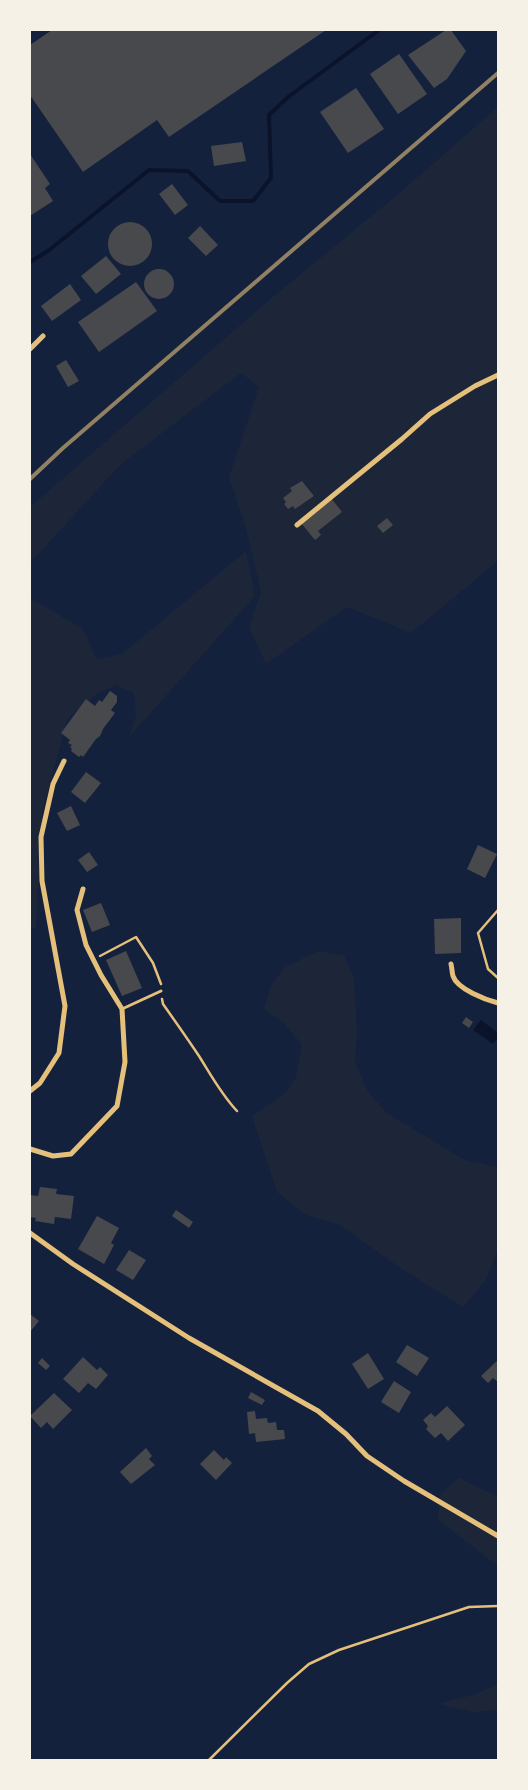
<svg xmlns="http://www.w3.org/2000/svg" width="528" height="1790" font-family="Karla,sans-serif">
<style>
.green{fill:#1d2539}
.water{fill:#0b132b}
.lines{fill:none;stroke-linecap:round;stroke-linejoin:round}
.stream{stroke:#0b132b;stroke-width:4}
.building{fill:#48494c}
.path{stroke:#e5c07b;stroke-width:2.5}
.service{stroke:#e5c07b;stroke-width:3}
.minor{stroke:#e5c07b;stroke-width:5}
.rail{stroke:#918062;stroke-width:4}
</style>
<rect width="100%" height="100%" fill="#14213d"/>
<path class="green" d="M498 107V561L411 633 347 607 266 664 249 627 261 592 246 528 229 477 259 387 241 373 121 464 30 563V507L268 301 403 190Z
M246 551 255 596 130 736 136 715 134 693 116 685 100 692 68 718 42 812 36 929 30 928V598L83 629 96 659 122 654Z
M318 951 344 955 354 979 357 1033 355 1061 368 1092 387 1113 465 1160 498 1167V1249L486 1280 463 1307 402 1269 340 1225 306 1215 277 1192 252 1116 284 1094 296 1077 302 1045 285 1024 264 1009 271 985 284 968Z
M459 1478 498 1497V1566L438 1520 441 1493Z
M498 1684V1710L474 1712 437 1704 473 1695Z"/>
<path class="water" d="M481 1020 498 1033V1038L493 1044 473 1030Z"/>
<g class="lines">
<path class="stream" d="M30 262 48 251 149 170 188 171 220 201H253L271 178 269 115 288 97 379 30"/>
</g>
<path class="building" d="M52 30H326L169 137 157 120 83 172 30 95V45Z
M446 30H451L466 51 447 79 434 88 408 55Z
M399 54 427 94 398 114 370 74Z
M356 88 384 129 348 153 320 112Z
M242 142 246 161 214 166 211 146Z
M30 154 50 184 45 188 53 201 30 216Z
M172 184 188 205 175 215 159 194Z
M108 244a22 22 0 1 1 44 0a22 22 0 1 1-44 0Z
M200 226 218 245 206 256 188 238Z
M106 256 121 274 96 294 81 276Z
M144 284a15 15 0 1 1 30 0a15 15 0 1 1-30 0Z
M136 282 157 311 99 352 78 322Z
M70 284 81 300 52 321 41 306Z
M66 360 79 381 68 387 56 366Z
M302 481 314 496 295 509 293 506 288 509 284 504 286 502 283 498 292 491 290 488Z
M331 498 342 512 318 531 321 535 315 540 301 523Z
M387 518 393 525 383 533 377 526Z
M110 691 117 696V702L111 710 115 713 103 729 100 736 96 739 83 757 81 755 79 757 71 751 72 749 70 747 72 745 68 743 70 740 61 733 86 699 95 706 99 700 102 702Z
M86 772 101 783 85 803 71 792Z
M71 806 80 825 67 831 57 813Z
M478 845 497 854 485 878 467 869Z
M89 852 98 865 87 872 78 860Z
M101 903 110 925 92 932 83 910Z
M461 918V953L435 954 434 919Z
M126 951 142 988 122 996 106 960Z
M466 1017 473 1022 469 1028 462 1023Z
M40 1187 57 1189 56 1194 74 1196 71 1219 55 1217 54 1224 35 1221 36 1218 30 1217V1195L38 1196Z
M176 1210 193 1222 189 1228 172 1216Z
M97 1216 119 1228 111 1243 114 1245 104 1264 78 1249Z
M129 1250 146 1260 133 1280 116 1270Z
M30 1314 39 1321 30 1332Z
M407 1345 429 1358 417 1376 396 1362Z
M368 1353 384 1379 368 1389 352 1364Z
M83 1357 97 1370 100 1367 108 1375 96 1389 88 1383 79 1393 63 1379Z
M42 1358 50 1366 46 1370 38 1363Z
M498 1360V1382L493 1378 488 1383 481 1376Z
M394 1381 411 1392 399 1413 381 1402Z
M251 1392 265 1400 262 1405 248 1398Z
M54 1393 72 1410 53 1429 47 1422 41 1428 30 1416Z
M447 1406 465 1425 448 1441 441 1433 435 1438 426 1429 428 1426 423 1420 431 1413 435 1417Z
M255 1411 256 1419 267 1418 268 1423 276 1422 277 1430H284L285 1439 256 1442 255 1433 249 1434 247 1412Z
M146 1448 152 1456 149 1459 155 1465 131 1484 120 1472Z
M214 1450 224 1460 226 1457 232 1463 216 1480 200 1464Z"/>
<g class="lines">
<path class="path" d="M498 910 478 933 488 969 498 978
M100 956 136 937 153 963 161 984
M162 999 163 1004C175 1021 187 1038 199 1056 211 1075 221 1094 237 1111
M209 1760 287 1683 309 1664 339 1650 469 1607 498 1606"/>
<path class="service" d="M122 1009 161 991"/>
<path class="minor" d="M30 349 43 336
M297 525 402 439 430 414 475 386 498 375
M451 964C452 968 452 973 453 976 457 989 486 1000 498 1003
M30 1091 40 1083 59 1053 65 1006 42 881 41 837 53 784 64 761
M30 1149 53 1156 71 1154 117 1106 125 1062 122 1009 101 975 86 945 77 910 83 889
M30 1233 73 1264 189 1338 318 1411 346 1434 367 1456 404 1481 498 1536"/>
<path class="rail" d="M30 479 63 448 498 73"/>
</g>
<rect width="528" height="1790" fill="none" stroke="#f6f1e7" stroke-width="62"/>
</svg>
